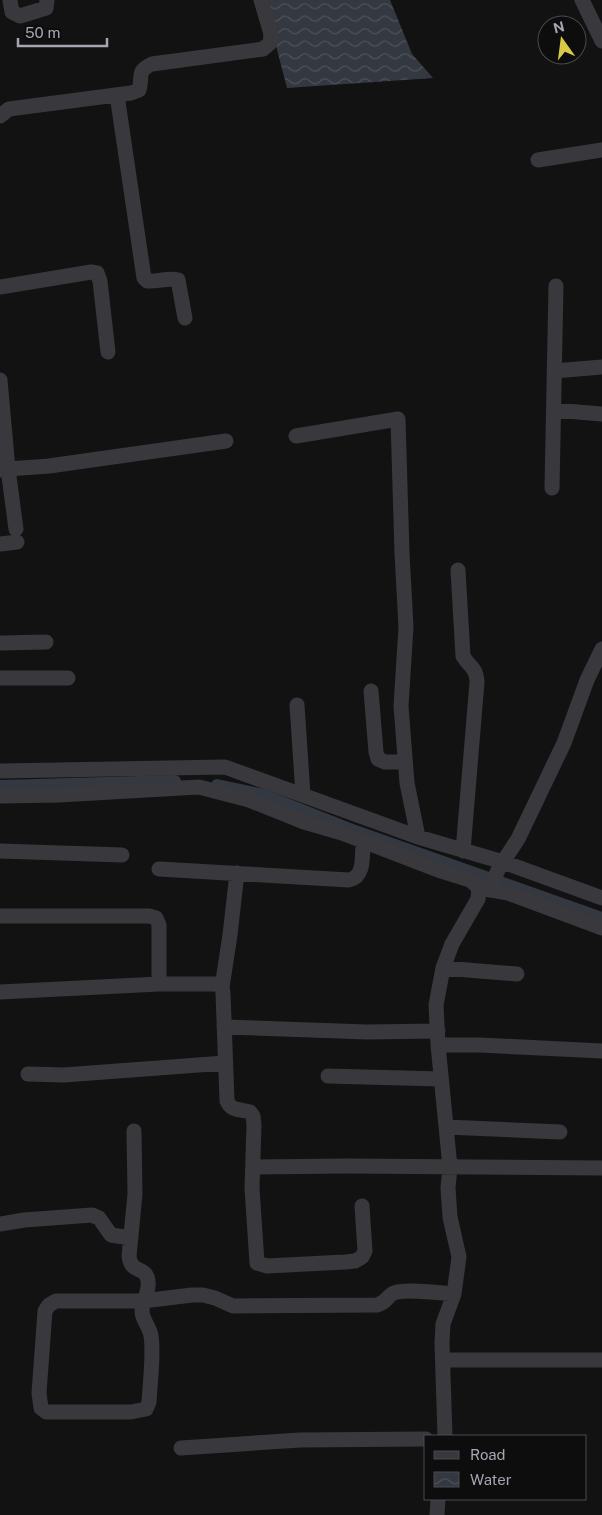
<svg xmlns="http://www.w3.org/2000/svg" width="602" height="1515" font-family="'Public Sans',sans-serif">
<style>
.water{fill:url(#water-waves)}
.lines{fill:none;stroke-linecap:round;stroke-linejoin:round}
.canal{stroke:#333841;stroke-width:12}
.minor{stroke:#39393d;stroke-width:15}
</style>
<defs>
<pattern id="water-waves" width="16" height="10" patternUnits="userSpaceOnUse" patternTransform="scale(1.25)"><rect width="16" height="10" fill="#333841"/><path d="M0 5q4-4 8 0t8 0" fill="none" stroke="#4e525a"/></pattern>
</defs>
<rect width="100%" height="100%" fill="#121213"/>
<path class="water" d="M264 0H390L412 54 433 78 287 88Z"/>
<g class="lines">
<path class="canal" d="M217 785 264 795 355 831 602 918
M0 786 175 781"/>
<path class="minor" d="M10 0 12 12 20 16 46 8 47 0
M582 0 602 41
M117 95 144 278 147 281C158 282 168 277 178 280L185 318
M0 116 9 109 131 93 139 90C143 77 136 71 152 64L263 49 270 43 271 34 261 0
M538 160 602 150
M0 287 91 272 97 273 100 281 108 352
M554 371 602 367
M0 380 8 469 49 466 226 441
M554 410 602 414
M296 436 398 419 402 553 406 627 401 706 407 783 418 837
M0 470 8 469 16 529
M552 488 556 286
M0 544 17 542
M458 570 463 656C469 667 476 666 477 682L463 851
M0 643 46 642
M0 678H68
M371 691 376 752 378 759 385 762H405
M297 705 303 795
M0 771 225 767 418 837 503 862 602 898
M0 796 59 795 199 787 249 800 304 822 342 833 438 870 470 880 479 888 478 899 452 944 443 968 436 1005 438 1045 450 1167 448 1188 450 1217 459 1257 454 1294 443 1324 442 1343 445 1436
M0 851 122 855
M159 869 349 880C365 877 362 856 363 842
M480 888 508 893 602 928
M489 890 499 868 518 839 564 743 587 680 602 649
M0 916H149L156 918 159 925V984
M443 968 517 974
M222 987 230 935 237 873
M0 992 159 984H218L222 987 223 993 227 1101C231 1111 240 1109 250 1112L253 1116 254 1125 252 1188 257 1263 267 1266 345 1262 355 1261 362 1257 365 1251 362 1206
M224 1027 367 1032 438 1031
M438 1045H480L602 1051
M28 1074 64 1075 225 1063
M328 1076 441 1079
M446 1127 560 1132
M134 1131 135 1194 129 1256C131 1275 146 1265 148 1281 150 1291 142 1301 142 1311 142 1320 150 1327 151 1336 154 1354 150 1383 149 1402L146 1409 131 1412H46L41 1408 39 1393 45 1311 49 1305 56 1301H143L192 1295H203L215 1298 233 1306 377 1305C387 1302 385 1299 392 1294 400 1288 443 1293 454 1294
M253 1167 347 1166 602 1168
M0 1224 24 1220 92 1215 99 1218 111 1235 131 1238
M443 1360H602
M181 1448 300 1440 426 1439
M437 1515 438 1499"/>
</g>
<rect x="424" y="1435" width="162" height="65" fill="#0d0d0e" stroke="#4a4a50"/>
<rect x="434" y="1451" width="25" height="8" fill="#39393d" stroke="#4a4a50"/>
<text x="470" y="1460" font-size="15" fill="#a5a6b2">Road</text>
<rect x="434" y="1472" width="25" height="15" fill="url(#water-waves)" stroke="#4a4a50"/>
<text x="470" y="1485" font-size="15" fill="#a5a6b2">Water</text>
<g transform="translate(562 40) rotate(346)"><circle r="24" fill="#0d0d0e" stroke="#4a4a50"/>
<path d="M0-4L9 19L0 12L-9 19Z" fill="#d9c944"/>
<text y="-8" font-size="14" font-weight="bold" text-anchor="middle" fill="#a5a6b2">N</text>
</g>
<path d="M18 38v8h89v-8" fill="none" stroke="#a5a6b2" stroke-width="2.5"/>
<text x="25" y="38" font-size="15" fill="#a5a6b2" stroke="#0d0d0e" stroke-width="4" paint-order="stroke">50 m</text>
</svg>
